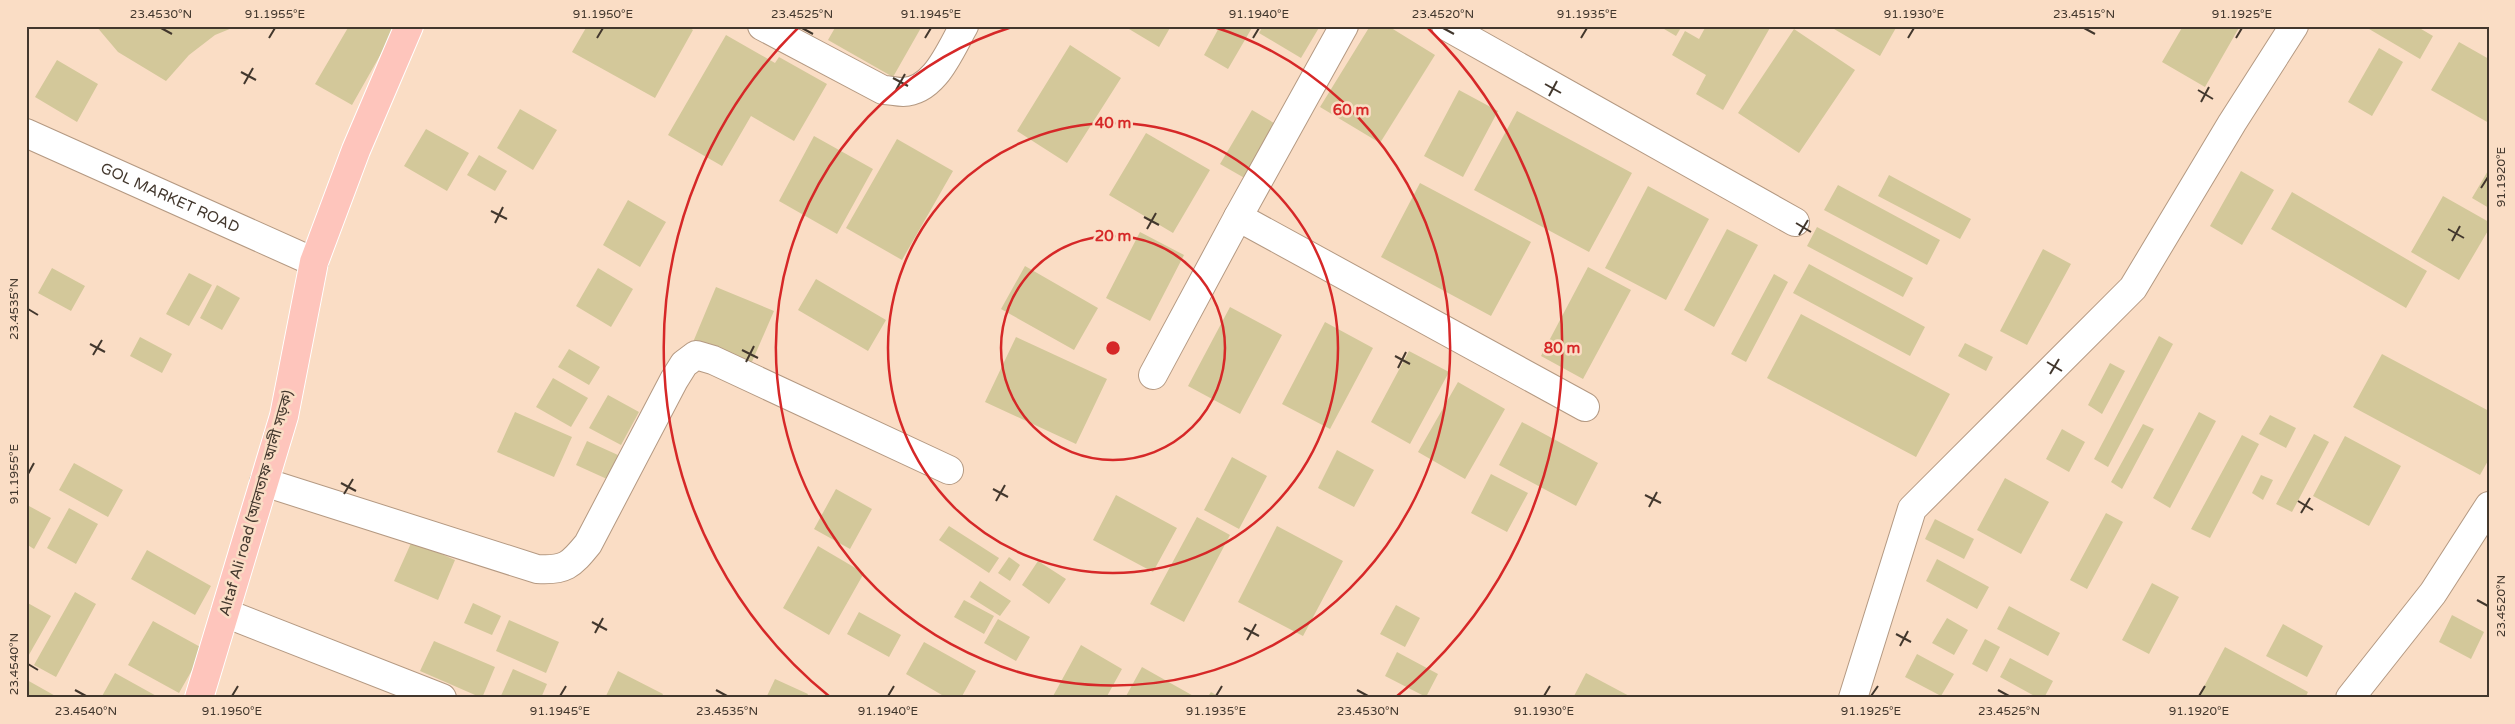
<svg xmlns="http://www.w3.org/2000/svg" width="2515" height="724" font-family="'Varela Round','Noto Sans Bengali',sans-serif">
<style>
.building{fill:#d3c89a}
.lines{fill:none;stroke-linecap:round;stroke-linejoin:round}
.minor-casing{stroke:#b49982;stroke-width:30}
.major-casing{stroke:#fff;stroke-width:30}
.minor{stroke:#fff;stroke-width:28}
.major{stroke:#fec5bc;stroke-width:28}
.ticks{fill:none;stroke:#42372d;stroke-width:2}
.ring{fill:none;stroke:#d62828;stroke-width:2.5}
.labels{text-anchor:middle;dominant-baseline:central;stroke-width:5;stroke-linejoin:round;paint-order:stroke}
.street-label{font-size:15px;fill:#42372d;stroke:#faddc5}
.centre{fill:#d62828;stroke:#faddc5;stroke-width:2.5}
.ring-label{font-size:15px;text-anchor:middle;font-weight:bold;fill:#d62828;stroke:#faddc5;stroke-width:5;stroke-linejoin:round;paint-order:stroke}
.neatline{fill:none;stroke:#42372d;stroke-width:2}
.ticks-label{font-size:12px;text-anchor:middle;fill:#42372d}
</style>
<rect width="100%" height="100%" fill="#faddc5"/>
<path class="building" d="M96 26H237L215 35 189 55 166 81 118 52Z
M349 26H390L395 29 352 105 315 84Z
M587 26H687L693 30 655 98 572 52Z
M836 26H922L893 77 828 40Z
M1124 26H1171L1159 47Z
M1220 26H1253L1228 69 1204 55Z
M1263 26H1320L1301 58 1259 33Z
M1370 26H1388L1435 55 1380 143 1320 107Z
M1659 26H1682L1676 36Z
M1706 26H1771L1723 110 1696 94 1706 75 1672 55 1685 31 1699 39Z
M1829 26H1897L1880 56Z
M2183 26H2240L2205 87 2162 62Z
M2364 26H2416L2433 36 2420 59Z
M1794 29 1855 70 1799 153 1738 113Z
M726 35 775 63 779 57 827 84 794 141 751 116 722 166 668 135Z
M2459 42 2489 59V123L2431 90Z
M1070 45 1121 78 1067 163 1017 131Z
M2379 48 2403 62 2372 116 2348 102Z
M57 60 98 84 77 122 35 97Z
M1459 90 1498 111 1463 177 1424 156Z
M520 109 557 130 533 170 497 148Z
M1252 110 1279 126 1248 180 1220 164Z
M1517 111 1632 173 1589 252 1474 190Z
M426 129 469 153 447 191 404 166Z
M1146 133 1210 170 1173 233 1109 195Z
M814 136 873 169 837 234 779 201Z
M897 139 953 171 902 260 846 228Z
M479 155 507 171 495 191 467 175Z
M2489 169V208L2472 198Z
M2241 171 2274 190 2242 245 2210 226Z
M1889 175 1971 219 1960 239 1878 196Z
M1420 183 1531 242 1491 316 1381 257Z
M1838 185 1940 240 1927 265 1824 210Z
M1648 186 1709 219 1666 300 1605 268Z
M2292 192 2427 271 2406 308 2271 229Z
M2443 196 2489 222V229L2459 280 2411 252Z
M628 200 666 222 640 267 603 245Z
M1817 227 1913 278 1903 297 1807 246Z
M1727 229 1758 245 1714 327 1684 310Z
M1140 232 1184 255 1150 321 1106 298Z
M2043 249 2071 264 2027 345 2000 331Z
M1809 264 1925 327 1910 356 1793 293Z
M1025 266 1098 308 1074 350 1001 309Z
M1588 267 1631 290 1583 379 1541 356Z
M52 268 85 286 71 311 38 293Z
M598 268 633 289 611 327 576 306Z
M189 273 212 285 189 326 166 314Z
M1774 274 1788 282 1746 362 1731 354Z
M816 279 886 320 868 351 798 310Z
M217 285 240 298 222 330 200 318Z
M716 287 774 311 748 371 691 347Z
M1230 307 1282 335 1240 414 1188 386Z
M1801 314 1950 394 1916 457 1767 378Z
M1325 322 1373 348 1330 429 1282 404Z
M2159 336 2173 344 2108 467 2094 459Z
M140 337 172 354 162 373 130 356Z
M1016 337 1107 379 1076 444 985 402Z
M1965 343 1993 357 1986 371 1958 356Z
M569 349 600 367 589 385 558 367Z
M1409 351 1449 372 1410 444 1371 422Z
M2382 354 2489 411V459L2480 475 2353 407Z
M2110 363 2125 371 2102 414 2088 405Z
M553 378 588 398 571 427 536 407Z
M1458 382 1505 409 1465 479 1418 452Z
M608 395 639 412 621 445 589 428Z
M515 412 572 437 554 477 497 452Z
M2199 412 2216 421 2170 508 2153 498Z
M2270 415 2296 428 2286 448 2259 434Z
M1522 422 1598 463 1576 506 1499 465Z
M2143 424 2154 429 2122 489 2111 482Z
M2062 429 2085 442 2069 472 2046 459Z
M2314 434 2329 442 2292 512 2276 504Z
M2242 435 2259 444 2210 538 2191 529Z
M2345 436 2401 466 2369 526 2313 496Z
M587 441 629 460 618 484 576 465Z
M1337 450 1374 470 1354 507 1318 488Z
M1232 457 1267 476 1239 529 1204 510Z
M74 463 123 490 108 517 59 490Z
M1491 474 1528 493 1507 532 1471 513Z
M2261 475 2273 480 2263 500 2252 493Z
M2005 478 2049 502 2021 554 1977 530Z
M836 489 872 509 850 549 814 529Z
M1116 495 1177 528 1153 572 1093 540Z
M29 506 51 518 34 549 26 544V511Z
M69 508 98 524 76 564 47 548Z
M2106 513 2123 522 2087 589 2070 580Z
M1197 517 1230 535 1184 622 1150 604Z
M1935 519 1974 539 1964 559 1925 539Z
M949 526 999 558 989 573 939 540Z
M1277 526 1343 561 1303 636 1238 602Z
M412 541 455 560 438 600 394 581Z
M818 546 864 573 829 635 783 608Z
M147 550 211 586 195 615 131 579Z
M1009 557 1020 565 1010 581 998 573Z
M1937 559 1989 587 1977 609 1926 581Z
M1038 561 1066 579 1049 604 1022 585Z
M980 581 1011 601 1000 616 970 597Z
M2152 583 2179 597 2149 654 2122 640Z
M75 592 96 604 56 677 34 665Z
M964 600 994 616 984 634 954 617Z
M26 602 51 616 26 660Z
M473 603 501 616 492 635 464 623Z
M1396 605 1420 618 1405 647 1380 634Z
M2009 606 2060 633 2048 656 1997 629Z
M859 612 901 635 889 657 847 634Z
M2452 615 2484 632 2471 659 2439 642Z
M1947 618 1968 630 1954 655 1932 643Z
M998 619 1030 637 1016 661 984 643Z
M509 620 559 642 546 673 496 651Z
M153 621 204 649 179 693 128 665Z
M2283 624 2323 646 2307 677 2266 656Z
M1985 639 2000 647 1987 672 1972 664Z
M434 641 495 667 482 698 420 671Z
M924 642 976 671 961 698H947L906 674Z
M1081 645 1122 669 1106 698H1052Z
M2225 647 2308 692 2305 698H2198Z
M1397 652 1438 674 1426 697 1385 676Z
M1917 654 1954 674 1941 696 1905 677Z
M2010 658 2053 681 2044 698H2038L2000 677Z
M1142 667 1197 698H1125Z
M513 669 547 684 541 698H500Z
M618 671 663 694 661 698H605Z
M115 673 160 698H101Z
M1586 673 1633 698H1573Z
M775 679 808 694 806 698H766Z
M27 680 59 698H26Z
M1211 692 1221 698H1207Z"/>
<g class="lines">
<g class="minor-casing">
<g id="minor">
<path d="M762 26 883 90C890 90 896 92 903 92 935 91 950 50 964 26"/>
<path d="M1446 26 1795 222"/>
<path id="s1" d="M26 133 314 262"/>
<path d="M1238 217 1585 407"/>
<path d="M1153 375 1238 217 1344 26"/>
<path d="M264 482 537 569C565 571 571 565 588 544L674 380 684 364 696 355 713 360 949 470"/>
<path d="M225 613 442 698"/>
<path d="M1853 698 1912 509 2133 288 2232 123 2294 26"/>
<path d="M2350 698 2433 593 2489 506"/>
</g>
</g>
<g class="major-casing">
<path id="major" d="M199 698 284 416 314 262 356 150 409 26"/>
</g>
<use href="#minor" class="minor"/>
<use href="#major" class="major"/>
</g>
<path class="ticks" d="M161 28 172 34M802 28 813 34M1443 28 1454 34M2084 28 2095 34M269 38 275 28M597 38 603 28M925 38 931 28M1253 38 1259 28M1581 38 1587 28M1908 38 1914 28M2236 38 2242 28M241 72 256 80M893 78 908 86M244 84 253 68M1545 84 1561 93M896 90 905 74M2198 90 2213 99M1549 96 1557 81M2201 102 2209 87M2481 188 2488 177M491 211 507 219M1144 217 1159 225M495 223 503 207M1796 223 1811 232M1147 229 1156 213M2448 229 2464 238M1799 235 1808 220M2452 241 2460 226M28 309 38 315M90 344 105 352M742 350 758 358M93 355 102 340M1395 356 1410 364M746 362 754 346M2047 362 2062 371M1398 368 1406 352M2050 374 2059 359M28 474 34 463M341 483 356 491M993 489 1008 497M344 494 353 479M1645 495 1661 503M996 501 1005 485M2298 501 2313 510M1649 507 1657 492M2301 513 2310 498M2477 600 2488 606M592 622 607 630M1244 628 1259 636M595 633 603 618M1896 634 1911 642M1247 640 1256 624M1900 646 1908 631M28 664 38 670M75 690 86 696M716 690 727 696M1357 690 1368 696M1998 690 2009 696M232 696 238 686M560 696 566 686M888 696 894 686M1216 696 1222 686M1544 696 1550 686M1871 696 1878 686M2199 696 2205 686"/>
<g class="ring">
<circle cx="1113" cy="348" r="112"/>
<circle cx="1113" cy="348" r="225"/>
<path d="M1214 27A337 337 0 1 1 1012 27"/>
<path d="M830 697A449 449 0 0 1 798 28M1428 28A449 449 0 0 1 1396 697"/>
</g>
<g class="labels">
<g class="street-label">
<text stroke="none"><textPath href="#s1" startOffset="158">GOL MARKET ROAD</textPath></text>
<text transform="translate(256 503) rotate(-74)">Altaf Ali road (আলতাফ আলী সড়ক)</text>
</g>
</g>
<circle cx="1113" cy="348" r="8" class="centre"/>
<g class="ring-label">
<text x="1351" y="115">60 m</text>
<text x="1113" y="128">40 m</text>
<text x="1113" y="241">20 m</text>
<text x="1562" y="353">80 m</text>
</g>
<rect width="2515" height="724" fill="none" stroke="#faddc5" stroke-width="55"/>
<rect x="28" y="28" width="2460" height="668" class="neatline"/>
<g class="ticks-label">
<text x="161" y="18">23.4530°N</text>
<text x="275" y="18">91.1955°E</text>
<text x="603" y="18">91.1950°E</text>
<text x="802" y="18">23.4525°N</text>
<text x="931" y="18">91.1945°E</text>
<text x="1259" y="18">91.1940°E</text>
<text x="1443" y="18">23.4520°N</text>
<text x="1587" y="18">91.1935°E</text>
<text x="1914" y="18">91.1930°E</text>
<text x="2084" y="18">23.4515°N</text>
<text x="2242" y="18">91.1925°E</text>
<text transform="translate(2501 177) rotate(-90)" y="4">91.1920°E</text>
<text transform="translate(14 309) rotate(-90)" y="4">23.4535°N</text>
<text transform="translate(14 474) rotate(-90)" y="4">91.1955°E</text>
<text transform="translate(2501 606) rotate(-90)" y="4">23.4520°N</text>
<text transform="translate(14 664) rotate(-90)" y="4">23.4540°N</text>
<text x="86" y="715">23.4540°N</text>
<text x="232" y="715">91.1950°E</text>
<text x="560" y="715">91.1945°E</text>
<text x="727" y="715">23.4535°N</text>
<text x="888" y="715">91.1940°E</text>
<text x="1216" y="715">91.1935°E</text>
<text x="1368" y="715">23.4530°N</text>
<text x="1544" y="715">91.1930°E</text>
<text x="1871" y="715">91.1925°E</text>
<text x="2009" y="715">23.4525°N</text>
<text x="2199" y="715">91.1920°E</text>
</g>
</svg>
